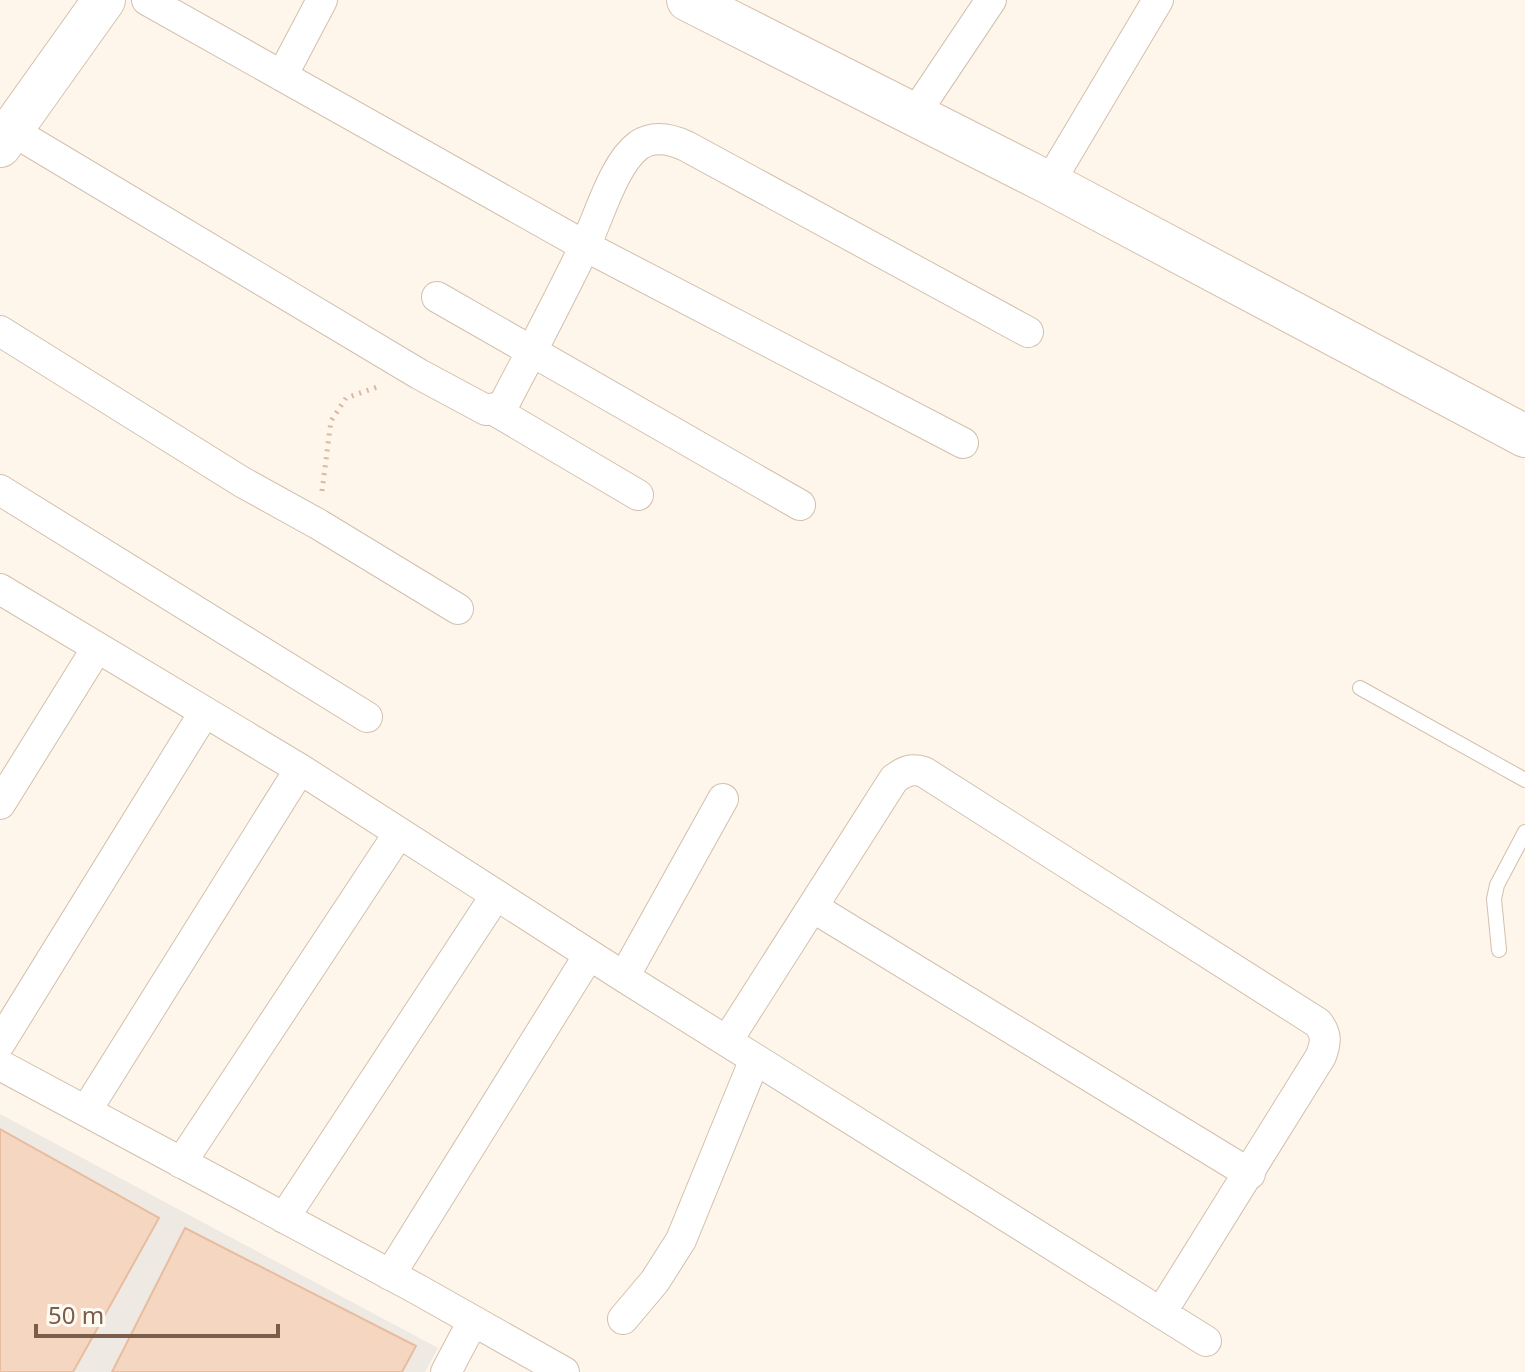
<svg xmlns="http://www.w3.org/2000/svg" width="1525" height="1372" font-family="'Noto Sans',sans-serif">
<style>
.industrial{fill:#efe9e3}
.building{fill:#f5d6c0;stroke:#e8bd9f;stroke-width:2}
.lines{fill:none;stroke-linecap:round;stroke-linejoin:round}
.lane-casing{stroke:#d2bfae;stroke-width:16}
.street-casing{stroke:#d2bfae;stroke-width:32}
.secondary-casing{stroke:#d7c1ae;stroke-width:44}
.path{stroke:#dbb9a2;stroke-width:5;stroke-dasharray:2 6;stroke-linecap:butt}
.lane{stroke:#fff;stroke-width:14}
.street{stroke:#fff;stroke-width:30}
.secondary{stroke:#fff;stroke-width:42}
</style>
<rect width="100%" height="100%" fill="#fef6ea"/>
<path class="industrial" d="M0 1114 438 1348 425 1372H0Z"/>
<path class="building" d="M0 1129 159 1218 73 1372H0Z
M185 1228 416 1346 402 1372H112Z"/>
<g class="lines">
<g class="lane-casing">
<path id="lane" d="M1360 688 1525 780
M1499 950 1494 899 1497 885 1525 832"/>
</g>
<g class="street-casing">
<path id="street" d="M147 0 585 246 963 443
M282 76 322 0
M914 115 991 0
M11 130 419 374 486 410 500 407 505 402C532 351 559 299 584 248 599 218 613 164 639 145 654 135 671 139 686 146L1028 332
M1049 183 1158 0
M437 297 800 505
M0 331 242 482 318 524 458 609
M494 410 638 495
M0 490 367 717
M0 589 300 769 624 977 1206 1341
M0 804 97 648
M814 908 1250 1174
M624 977 723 799
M727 1041 894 779C905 771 911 768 924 772L1318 1023C1327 1035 1326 1042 1321 1056L1161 1313
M0 1043 204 713
M0 1065 417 1289 564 1372
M86 1111 300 769
M181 1163 399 833
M284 1218 496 895
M390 1275 589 955
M623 1319 655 1281 681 1240 755 1059
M446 1372 473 1321"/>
</g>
<g class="secondary-casing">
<path id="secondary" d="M688 0 1049 183 1525 436
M0 146 104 0"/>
</g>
<path class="path" d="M322 491 331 421 346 398 380 386"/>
<use href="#lane" class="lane"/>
<use href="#street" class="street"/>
<use href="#secondary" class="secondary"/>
</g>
<path d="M36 1324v12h242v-12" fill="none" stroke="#7b5d4b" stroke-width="4"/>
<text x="48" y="1324" font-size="24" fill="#7b5d4b" stroke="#fffaf2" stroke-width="6" paint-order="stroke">50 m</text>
</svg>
